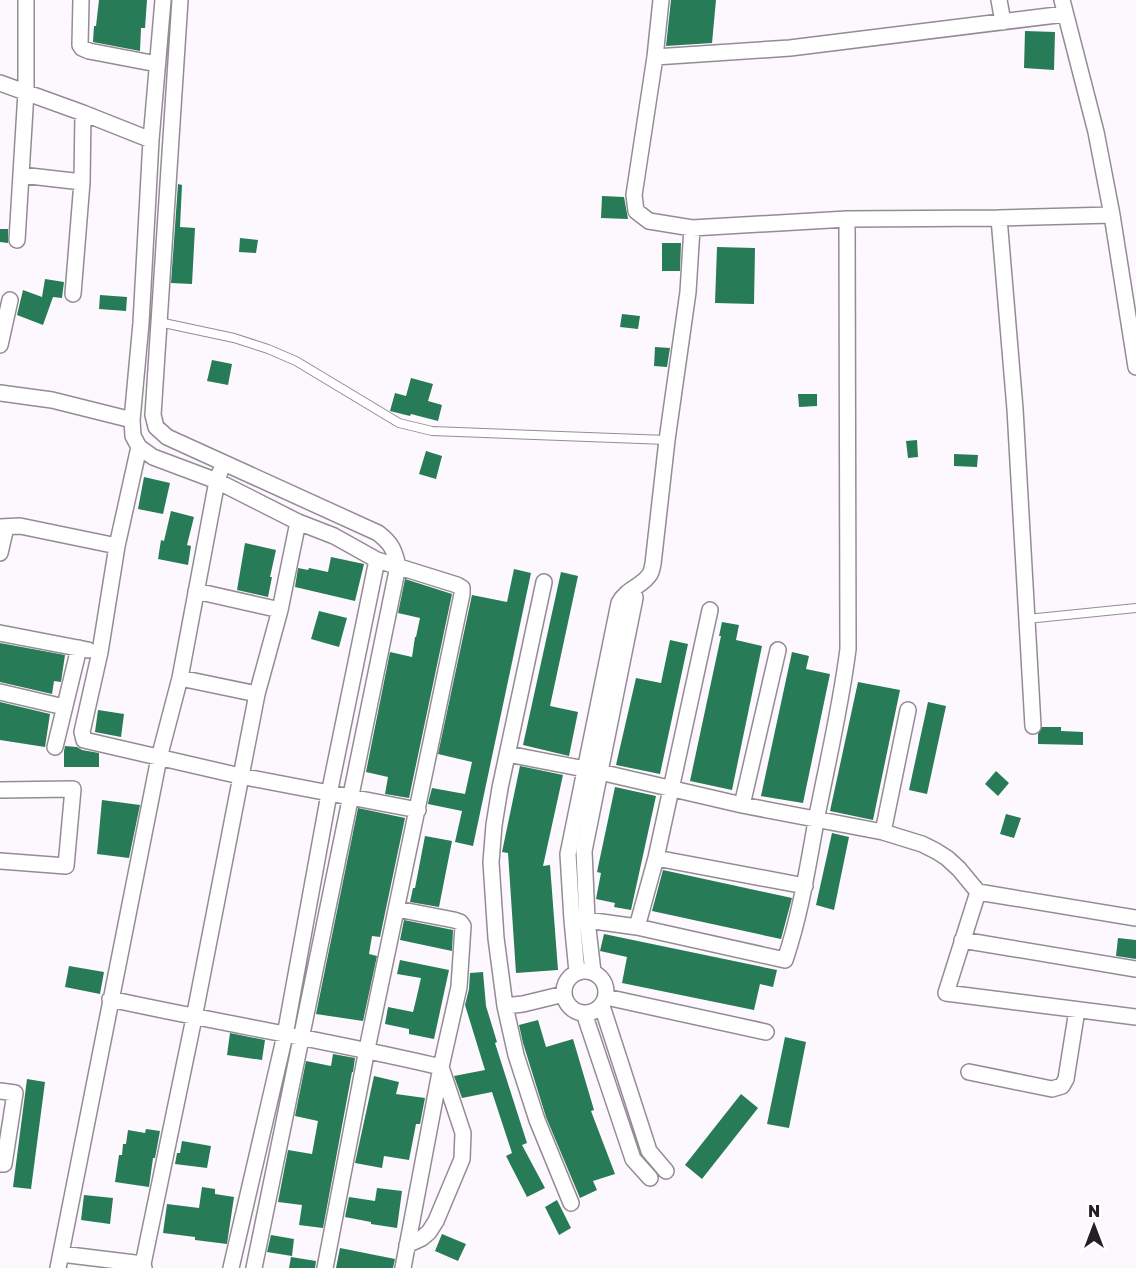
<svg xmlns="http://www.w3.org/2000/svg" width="1136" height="1268" font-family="'Golos Text',sans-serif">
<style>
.building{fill:#287b57}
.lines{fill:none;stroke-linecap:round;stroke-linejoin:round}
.lane-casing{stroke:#958b97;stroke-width:10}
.street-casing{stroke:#958b97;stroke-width:18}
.lane{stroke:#fff;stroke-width:8}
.street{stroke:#fff;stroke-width:15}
</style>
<rect width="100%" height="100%" fill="#fcf8fd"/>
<path class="building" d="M99 0H147L145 28H141L140 51 93 42 94 26H96Z
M671 0H716L712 43 666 46Z
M1025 31 1055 32 1054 70 1024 68Z
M178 184 182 185 180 227 195 228 192 284 171 283Z
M602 196 624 197 628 219 601 218Z
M0 229H8V243L0 242Z
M240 238 258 240 256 253 239 252Z
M662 243H681L680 271H662Z
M717 247 755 248 754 304 715 303Z
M45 279 64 282 62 298 53 297 43 325 17 315 23 290 42 297Z
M100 295 127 297 126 311 99 309Z
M622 314 640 316 638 329 620 327Z
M655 347 670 348 667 367 654 366Z
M212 360 232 364 228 385 207 381Z
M411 378 433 384 428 401 442 405 438 421 411 414 410 416 390 411 395 393 406 396Z
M798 394H817V406L799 407Z
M917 440 918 457 908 458 906 441Z
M426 451 442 456 436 479 419 474Z
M954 454 978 455 977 467 954 466Z
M144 477 170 483 163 514 138 509Z
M171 511 194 517 187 545 191 546 188 565 158 559 161 540 164 541Z
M245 543 276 550 270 577H272L268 597 237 590Z
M331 557 364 564 355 601 295 587 298 568 308 570 309 568 328 572Z
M514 569 531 573 473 846 455 842 462 811 428 804V803L432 788 465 794 472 762 438 754 472 595 507 602Z
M561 572 578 576 550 706 578 712 569 756 523 745Z
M405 579 452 594 409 798 385 794 388 777 366 772 390 652 412 657 415 637H416L420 618 398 613Z
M319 611 347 618 339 647 311 639Z
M722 622 739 625 736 640 762 646 732 790 690 781 715 664 721 636H719Z
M670 640 688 644 660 774 616 765 636 678 661 683Z
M0 643 65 655 61 682 54 681 52 694 0 682Z
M792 652 809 656 806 669 830 674 803 803 761 796Z
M858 682 900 690 873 820 830 811Z
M0 702 50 714 45 747 0 740Z
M928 702 946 706 927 794 909 790Z
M98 710 124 714 121 737 95 732Z
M1042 727H1061V731L1083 732V745L1038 744V734Z
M65 746 77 747 82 750 99 753V767H64V751Z
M520 766 563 775 543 866 550 865 558 970 516 973 508 853 502 852Z
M996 771 1009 783 998 796 985 784Z
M615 787 656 796 631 910 614 907 615 903 596 899 601 873 597 872Z
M102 800 140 805 129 858 97 854Z
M358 808 405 818 380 937 372 936 369 954 377 956 363 1021 316 1014Z
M1006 814 1021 818 1014 838 1000 834Z
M832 833 849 837 834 910 816 905Z
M425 836 452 841 439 907 410 902 413 888H415Z
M663 870 792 898 781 939 652 911Z
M404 920 453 930 452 951 400 940Z
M604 934 777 970 773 987 760 984 754 1010 622 983 627 957 600 951Z
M1118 938 1136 940V959L1116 956Z
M400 960 449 970 434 1039 409 1034V1029L385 1024 388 1007 413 1012 416 1000 421 978 397 974Z
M69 966 104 972 100 994 65 987Z
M483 972 486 1006 497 1042 495 1043 527 1143 522 1145 545 1188 527 1197 506 1156 512 1153 492 1092 462 1098 454 1076 485 1070 465 1005 469 989 470 973Z
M538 1020 546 1047 573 1039 594 1110 591 1111 615 1174 593 1181 597 1190 580 1198 546 1117 523 1043 519 1025Z
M230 1033 265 1040 262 1060 227 1055Z
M785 1037 806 1042 789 1128 767 1124Z
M333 1054 355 1058 353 1072H352L323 1228 299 1225 302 1205 278 1202 288 1150 312 1154 318 1121 295 1116 306 1061 331 1066Z
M374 1076 399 1082 396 1094 425 1098 420 1124H416L409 1160 384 1156 382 1168 355 1163Z
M27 1079 45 1082 31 1189 13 1187Z
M741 1094 758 1108 702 1179 685 1165Z
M146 1129 160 1131 155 1158H153L149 1187 115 1182 119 1155H122L123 1144H126L128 1130 145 1133Z
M182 1141 211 1146 207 1168 175 1164 177 1153H180Z
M202 1187 215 1189V1194L234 1197 227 1244 195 1240V1237L163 1233 167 1204 199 1208Z
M377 1188 402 1191 397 1228 371 1224V1222L345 1217 349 1197 375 1201Z
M84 1195 113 1198 110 1224 81 1220Z
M557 1200 571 1228 559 1235 545 1207Z
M442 1234 466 1244 458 1261 435 1251Z
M271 1235 294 1239 292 1256 267 1252Z
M340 1248 395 1259 393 1268H336Z
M291 1257 316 1261 315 1268H289Z"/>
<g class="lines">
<g class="lane-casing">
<path id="lane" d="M159 322 234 338 268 349 296 361 399 423 432 431 667 440
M1027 619 1136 608"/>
</g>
<g class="street-casing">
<path id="street" d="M81 0 80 45 82 48 89 51 157 64
M163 0 151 140 141 323 132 420 133 436 139 447 153 457 217 481 298 522 334 536 377 560 457 585 462 588V594L367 1049 325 1268
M180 0 153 415 156 427 167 437 378 533C391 543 394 549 398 566L254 1268
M661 0 655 57 634 195 636 211 649 221 692 228 847 219 999 218 1112 215
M999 0 1003 22
M1062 0 1096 132 1112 215 1136 367
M655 57 790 48 1065 14
M0 83 83 113 151 140
M21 175 82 182
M999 218 1015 409 1033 726
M17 240 26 92V0
M73 294 82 182 83 113
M0 345 10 300
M0 393 52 400 132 420
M139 447 117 546 100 652 82 732 84 740 240 776 418 810
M0 527 20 526 117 546
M0 553 6 527
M544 582 500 788 494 825 491 862 496 938 505 1006 516 1055 537 1120 571 1203
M196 591 280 610
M0 633 88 650
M180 678 257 694
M0 692 64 707
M55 747 79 648
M508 754 600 772 742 805 883 832 922 844 936 851 947 858 959 869 978 892 1136 918
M0 790 73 789 66 866 0 861
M742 805 778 650
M883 832 908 710
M656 858 805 886
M978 892 946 993 1136 1017
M397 909 454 920 460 922 463 926 459 987 441 1067 463 1133 462 1159 436 1221 429 1232 422 1238 407 1245
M572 920H587L637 927 785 960C801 913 808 865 817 816 828 760 841 705 848 649L847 219
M637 927 656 858 710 610
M962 940 1136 969
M564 992a21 21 0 1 1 42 0a21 21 0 1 1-42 0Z
M577 972 572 920 568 854 619 603C626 589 643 586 650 574 652 571 652 567 653 564L667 440 688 292 692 228
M593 972 587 920 584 851 635 598 633 589
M606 997 766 1032
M110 999C220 1023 331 1041 441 1067L403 1268
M505 1006 523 1004 564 994
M602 1006 649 1151 666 1171
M584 1013 633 1159 650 1178
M969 1072 1052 1089 1062 1086 1066 1079 1077 1010
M0 1091 15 1093 4 1164H0
M61 1254 143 1264
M58 1268 159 758 180 678 217 481 220 472
M144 1268 143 1264 194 1018 257 694 280 610 298 522
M231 1268 285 1035 329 794 377 560"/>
</g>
<use href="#lane" class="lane"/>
<use href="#street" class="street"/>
</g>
<g transform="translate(1094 1226)" stroke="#ffffff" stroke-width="4.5" paint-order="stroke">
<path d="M0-4.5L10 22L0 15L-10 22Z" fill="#231f24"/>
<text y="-9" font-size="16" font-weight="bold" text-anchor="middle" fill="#231f24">N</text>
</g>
</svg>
